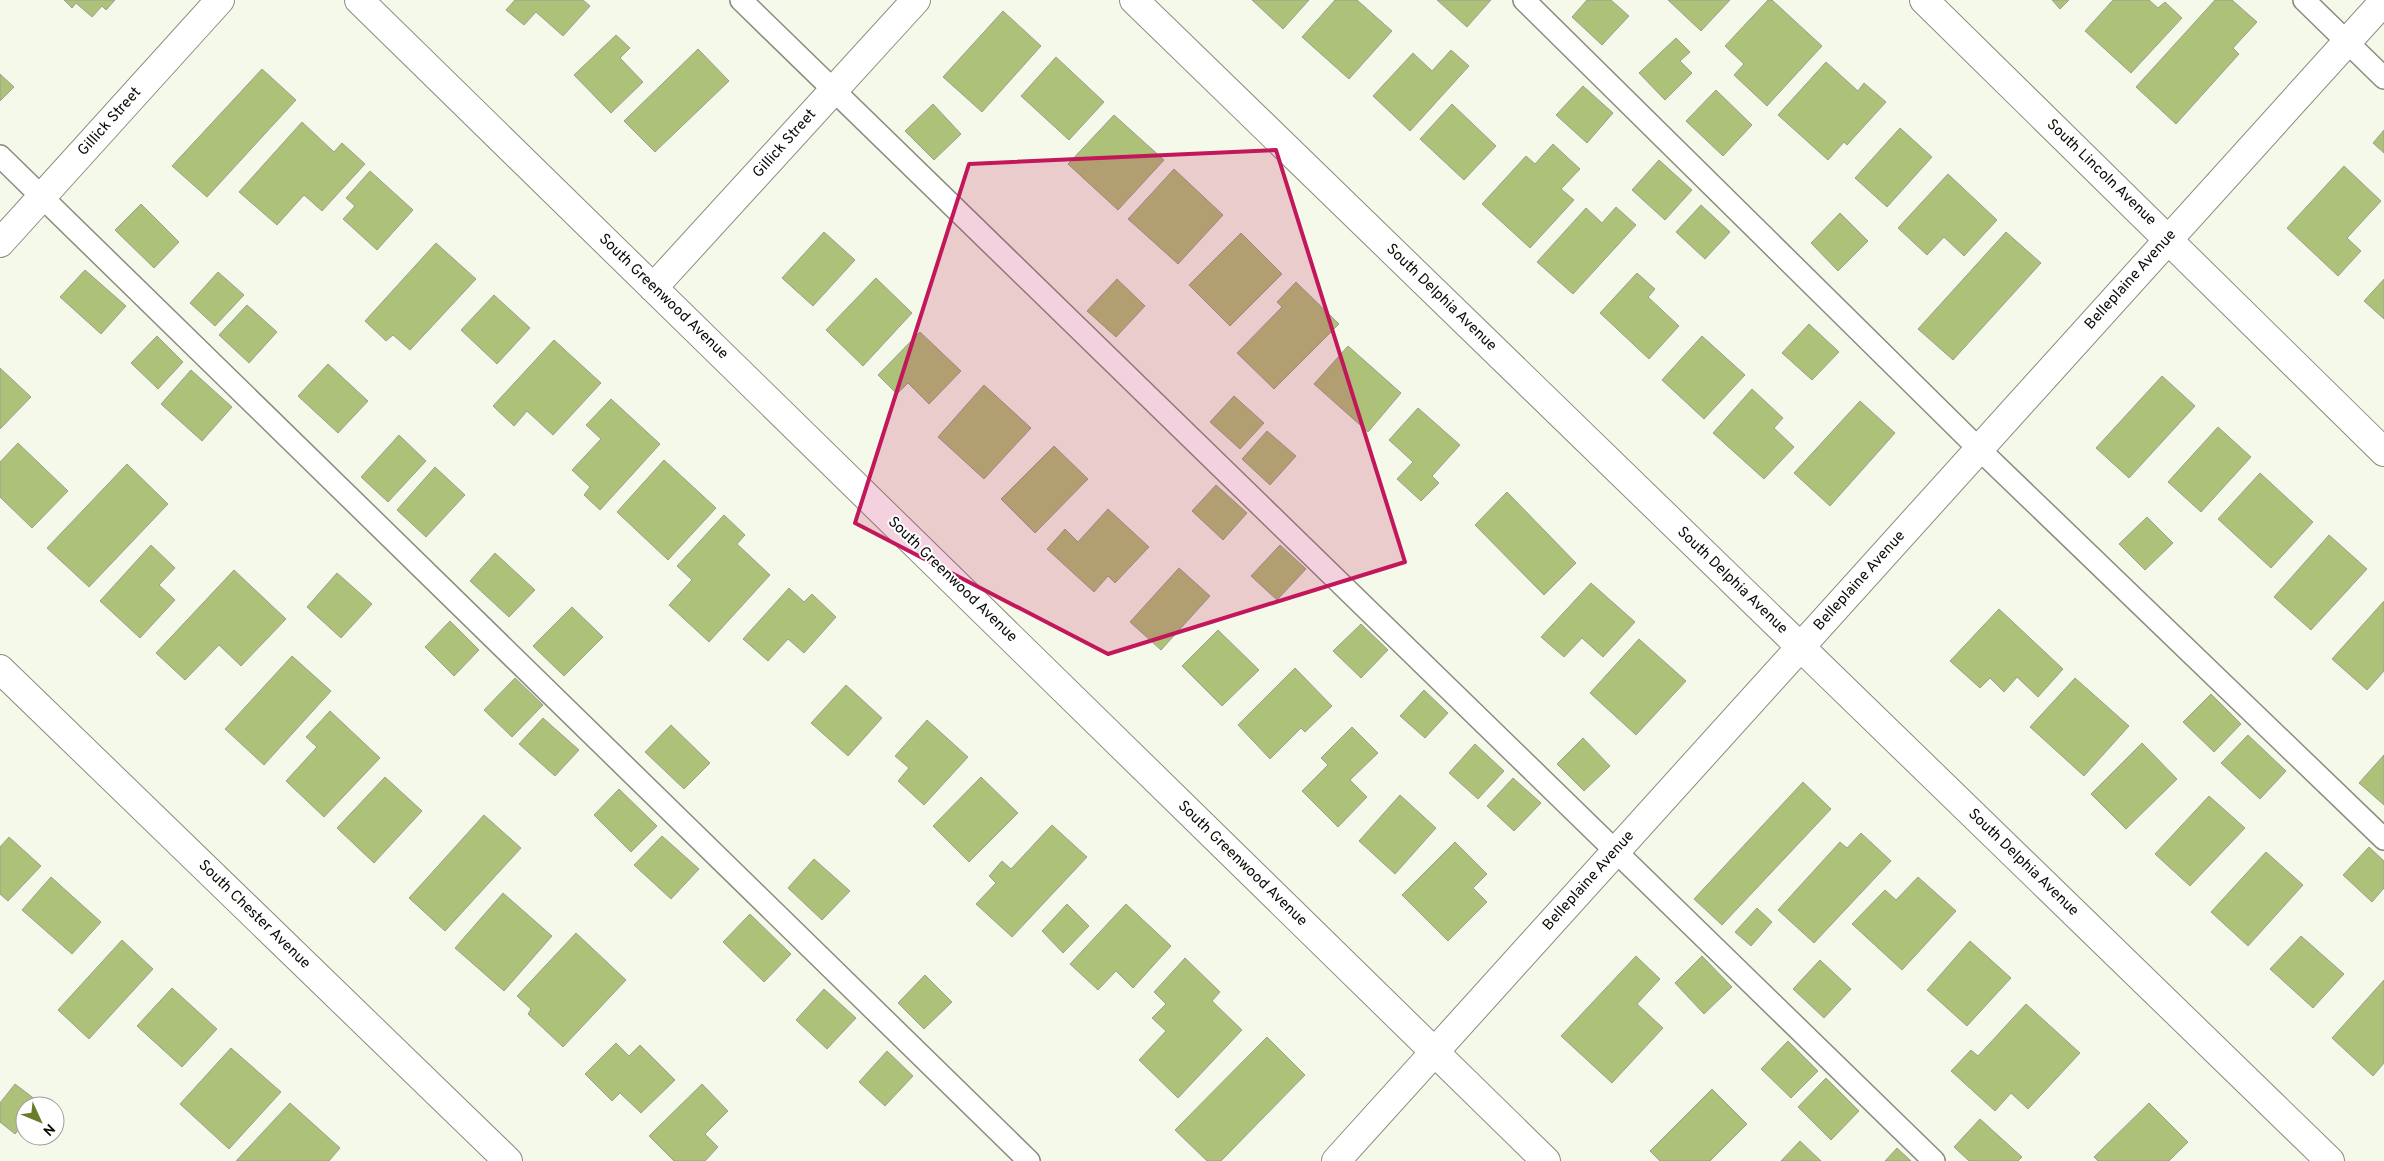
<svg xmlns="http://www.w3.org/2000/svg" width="2384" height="1161" font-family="Overpass,sans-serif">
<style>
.building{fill:#adc178;stroke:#9ca092}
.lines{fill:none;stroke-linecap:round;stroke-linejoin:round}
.service-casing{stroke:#898d7f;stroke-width:24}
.minor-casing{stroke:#898d7f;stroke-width:30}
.service{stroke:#fff;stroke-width:21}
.minor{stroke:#fff;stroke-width:28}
.marked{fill:#c2185b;fill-opacity:0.2;stroke:#c2185b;stroke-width:4;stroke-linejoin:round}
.labels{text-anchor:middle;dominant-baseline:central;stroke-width:4;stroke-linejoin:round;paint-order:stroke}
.street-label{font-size:15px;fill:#0b0c08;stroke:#fff}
</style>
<rect width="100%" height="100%" fill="#f4f9e9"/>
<path class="building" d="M64 0H115L106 10 102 6 92 17 76 3 72 8Z
M515 0H583L590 6 563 36 536 12 524 25 506 10Z
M1252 0H1309L1283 29Z
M1335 0H1357L1392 31 1349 79 1302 37Z
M1437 0H1491L1467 27Z
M1587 0H1611L1629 16 1602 45 1572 17Z
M1668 0H1730L1701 31Z
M1768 0H1772L1822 46 1767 106 1734 75 1744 64 1725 46Z
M2052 0H2069L2060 9Z
M2113 0H2149L2158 8 2165 2 2182 18 2131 73 2085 31Z
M2215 0H2232L2257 22 2233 48 2239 54 2176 124 2136 87Z
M1003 11 1041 46 982 112 943 77Z
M616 35 630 48 620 58 643 82 611 113 574 75Z
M1676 38 1690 52 1680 61 1692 73 1665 100 1639 73Z
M698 49 729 81 655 152 624 121Z
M1451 50 1469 66 1410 131 1373 96 1413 53 1432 71Z
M1056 57 1104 102 1069 140 1021 96Z
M1826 62 1858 91 1864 83 1886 102 1847 145 1844 142 1828 160 1778 115Z
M262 69 296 100 207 197 172 166Z
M0 74 14 87 0 101Z
M1583 86 1613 113 1587 143 1556 115Z
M1716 90 1752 125 1723 156 1686 121Z
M933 104 961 134 934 160 905 131Z
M1452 104 1496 146 1464 180 1420 139Z
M1114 115 1164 160 1118 210 1068 164Z
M302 122 334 152 342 143 365 164 322 211 304 195 277 225 239 192Z
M1900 128 1932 157 1887 207 1855 178Z
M2384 130V153L2373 143Z
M1553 144 1580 169 1561 189 1574 200 1530 248 1482 204 1526 156 1535 164Z
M1659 160 1692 190 1665 220 1632 190Z
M2344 166 2381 201 2347 238 2361 251 2338 276 2287 228Z
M1174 169 1223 215 1178 264 1128 219Z
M370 171 413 210 377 250 343 219 355 206 346 198Z
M1948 174 1997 220 1964 256 1944 237 1927 255 1898 228Z
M141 204 179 242 154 268 115 230Z
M1701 205 1730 232 1705 259 1676 232Z
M1616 207 1636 225 1573 294 1537 262 1586 208 1602 223Z
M1840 213 1868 241 1838 271 1811 243Z
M824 232 855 260 813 306 782 278Z
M2006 232 2041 263 1953 360 1918 329Z
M1241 233 1282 274 1230 326 1189 285Z
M436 243 476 279 410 350 393 335 386 341 365 321Z
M85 270 126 306 101 334 60 297Z
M218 272 244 295 215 326 190 303Z
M1637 273 1655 289 1648 297 1679 326 1649 359 1600 313Z
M876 278 912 313 863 366 826 330Z
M1117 279 1145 306 1116 337 1087 311Z
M2384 279V319L2364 301Z
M1296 282 1339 324 1274 389 1237 353 1282 307 1277 302Z
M494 295 530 328 497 364 461 330Z
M247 305 277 332 249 363 219 335Z
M1809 324 1839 352 1812 380 1782 353Z
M920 332 961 371 929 404 908 383 897 394 878 375Z
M157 336 183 362 158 389 131 363Z
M1702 336 1745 375 1704 419 1662 380Z
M554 340 601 383 553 435 527 411 514 426 493 406Z
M1348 346 1401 393 1368 432 1314 384Z
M328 364 368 401 338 433 298 396Z
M0 368 31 397 0 429Z
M191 370 232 407 202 441 161 404Z
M2162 376 2195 406 2129 478 2096 448Z
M984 385 1031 428 984 479 938 437Z
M1752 389 1783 418 1774 428 1794 447 1764 479 1713 433Z
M1234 396 1264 423 1240 449 1210 422Z
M611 399 660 444 600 510 584 495 590 487 572 470 601 439 586 425Z
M1860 401 1895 433 1830 506 1794 473Z
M1418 408 1460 445 1432 476 1439 483 1421 501 1397 479 1413 462 1389 440Z
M2218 427 2251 457 2201 512 2168 482Z
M1267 431 1296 456 1270 485 1242 459Z
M399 435 426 461 388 502 361 477Z
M18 443 68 491 32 528 0 497V462Z
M1054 446 1088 479 1035 533 1001 499Z
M664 460 716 508 668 560 617 512Z
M127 464 168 504 89 587 47 548Z
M435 467 465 495 426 537 397 510Z
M2260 473 2313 522 2271 568 2218 519Z
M1216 485 1247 513 1223 540 1192 511Z
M1507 492 1576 563 1544 595 1475 525Z
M1108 509 1149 547 1115 583 1108 576 1094 592 1047 549 1065 529 1078 542Z
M724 515 745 535 737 544 770 575 709 642 669 605 692 580 677 566Z
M2147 517 2173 543 2145 570 2119 544Z
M2329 535 2367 569 2311 630 2274 597Z
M151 545 175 568 159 585 175 600 140 638 100 601Z
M1280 545 1306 569 1277 600 1251 576Z
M495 553 535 590 509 617 470 581Z
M1179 568 1210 596 1161 650 1130 622Z
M234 570 286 619 241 666 219 645 185 680 156 653Z
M337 573 372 604 341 638 307 607Z
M1591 583 1635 622 1603 657 1582 638 1564 657 1541 637Z
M789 588 804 602 812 594 836 617 804 653 788 639 768 661 743 639Z
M2384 601V671L2367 690 2332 659Z
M572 607 603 637 564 676 533 646Z
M1999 609 2063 669 2038 697 2017 677 2004 692 1990 678 1980 688 1950 661Z
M450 621 479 650 454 676 425 647Z
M1361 624 1388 650 1361 678 1333 651Z
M1218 630 1259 670 1222 706 1182 666Z
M1639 639 1686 681 1636 735 1590 693Z
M292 656 331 691 264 765 225 729Z
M1295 668 1332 706 1305 732 1301 728 1270 759 1238 725Z
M515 678 543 705 512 737 484 710Z
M2075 678 2129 726 2084 776 2030 727Z
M846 685 882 718 848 756 811 723Z
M1424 690 1448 713 1425 738 1400 716Z
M2211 694 2241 724 2214 752 2183 722Z
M330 711 380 758 324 817 286 781 317 747 306 737Z
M543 718 579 750 555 776 519 744Z
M927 720 968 757 924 805 898 781 909 768 895 756Z
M671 725 710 763 684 789 645 752Z
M1352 727 1378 753 1350 780 1367 797 1338 827 1302 791 1328 765 1321 758Z
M2248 735 2286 771 2260 799 2221 763Z
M1583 738 1610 766 1584 791 1557 764Z
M2142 743 2177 779 2126 829 2091 794Z
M1475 744 1504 771 1478 799 1449 773Z
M2384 755V805L2359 783Z
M385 777 422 811 374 863 337 828Z
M981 777 1018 813 969 862 933 826Z
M1513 778 1541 803 1514 831 1487 806Z
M1803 782 1831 809 1722 925 1694 899Z
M619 789 657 826 631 852 594 815Z
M1400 795 1436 828 1395 874 1359 841Z
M2209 796 2245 828 2190 886 2155 854Z
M484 815 521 848 445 931 409 898Z
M1052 825 1087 857 1012 937 976 904 996 883 989 876 1002 861 1011 869Z
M1861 833 1891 861 1814 943 1778 910 1840 842 1847 848Z
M662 836 699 869 671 899 634 865Z
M9 837 41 866 8 901 0 894V847Z
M1455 842 1487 874 1473 888 1487 902 1448 941 1402 895Z
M2369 847 2384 861V888L2372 902 2343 875Z
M2266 852 2303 885 2248 946 2211 912Z
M814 859 850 891 822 920 788 888Z
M51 877 101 922 72 954 22 910Z
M1918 877 1956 911 1902 970 1852 924 1885 890 1896 900Z
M503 893 552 936 504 991 455 948Z
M1067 904 1089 926 1063 953 1042 931Z
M1126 904 1171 946 1133 988 1116 971 1098 990 1070 964Z
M1757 908 1772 922 1751 946 1735 932Z
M750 914 791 954 764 982 723 942Z
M576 933 626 980 563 1047 528 1014 531 1009 517 996Z
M2301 936 2344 974 2313 1008 2270 969Z
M122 940 153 969 89 1039 58 1010Z
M1970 941 2011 978 1967 1026 1927 990Z
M1636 956 1660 979 1637 1004 1663 1028 1612 1083 1561 1036Z
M1702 956 1732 987 1704 1014 1675 983Z
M1185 958 1220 992 1212 1001 1242 1030 1178 1098 1139 1060 1166 1031 1152 1018 1166 1004 1154 992Z
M1820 960 1851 989 1824 1018 1793 989Z
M925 975 952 1002 924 1029 898 1003Z
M2384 980V1063L2373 1076 2332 1038Z
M172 988 217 1029 182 1067 137 1026Z
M824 989 856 1018 827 1049 796 1020Z
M2026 1004 2080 1053 2028 1109 2011 1093 1995 1111 1951 1071 1971 1050 1978 1056Z
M1267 1037 1305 1075 1221 1161H1207L1175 1130Z
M1788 1041 1818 1071 1791 1098 1761 1069Z
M616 1043 629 1056 640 1045 675 1080 641 1113 620 1093 612 1101 585 1074Z
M231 1048 281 1092 229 1149 180 1104Z
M887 1051 913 1076 885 1106 859 1082Z
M1826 1078 1859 1111 1831 1140 1798 1107Z
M15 1084 40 1103 38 1106H25V1122L15 1134 0 1122V1103Z
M702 1084 728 1111 705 1134 718 1147 705 1161H674L649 1136Z
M1712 1089 1747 1124 1710 1161H1660L1650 1151Z
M290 1103 340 1148 329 1161H236Z
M2149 1103 2188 1142 2169 1161H2098L2094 1157Z
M1980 1119 2022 1157 2018 1161H1969L1954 1147Z
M1800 1141 1821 1161H1781Z
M1897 1148 1911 1161H1885Z"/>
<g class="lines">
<g class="service-casing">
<path id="service" d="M741 0 1934 1161
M1524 0 1979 449 2384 839
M2304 0 2384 78
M0 156 1029 1161"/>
</g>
<g class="minor-casing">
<path id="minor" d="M359 0 1546 1161
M1134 0 2330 1161
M1924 0 2384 452
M0 243 220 0
M653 288 916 0
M0 669 508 1161
M1336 1161 2384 1"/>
</g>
<use href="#service" class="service"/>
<use href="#minor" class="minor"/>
</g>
<path class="marked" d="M1276 150 1405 562 1108 654 855 523 969 164Z"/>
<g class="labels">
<g class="street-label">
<text transform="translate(110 122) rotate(-48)">Gillick Street</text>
<text transform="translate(785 144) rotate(-48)">Gillick Street</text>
<text transform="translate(2101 173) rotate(44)">South Lincoln Avenue</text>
<text transform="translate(2131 280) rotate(-48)">Belleplaine Avenue</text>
<text transform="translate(663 297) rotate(44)">South Greenwood Avenue</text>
<text transform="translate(1441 298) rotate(44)">South Delphia Avenue</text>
<text transform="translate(952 580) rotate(44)">South Greenwood Avenue</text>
<text transform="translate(1732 581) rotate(44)">South Delphia Avenue</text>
<text transform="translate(1860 581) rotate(-48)">Belleplaine Avenue</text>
<text transform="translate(2023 863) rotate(44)">South Delphia Avenue</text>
<text transform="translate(1242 864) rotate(44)">South Greenwood Avenue</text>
<text transform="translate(1589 881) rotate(-48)">Belleplaine Avenue</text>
<text transform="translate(254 915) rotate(44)">South Chester Avenue</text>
</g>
</g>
<g transform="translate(40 1121) rotate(134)"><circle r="24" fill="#ffffff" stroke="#9d9e9c"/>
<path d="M0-4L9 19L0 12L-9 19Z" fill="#6a7c2c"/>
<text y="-8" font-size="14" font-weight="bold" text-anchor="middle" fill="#0b0c08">N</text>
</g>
</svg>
